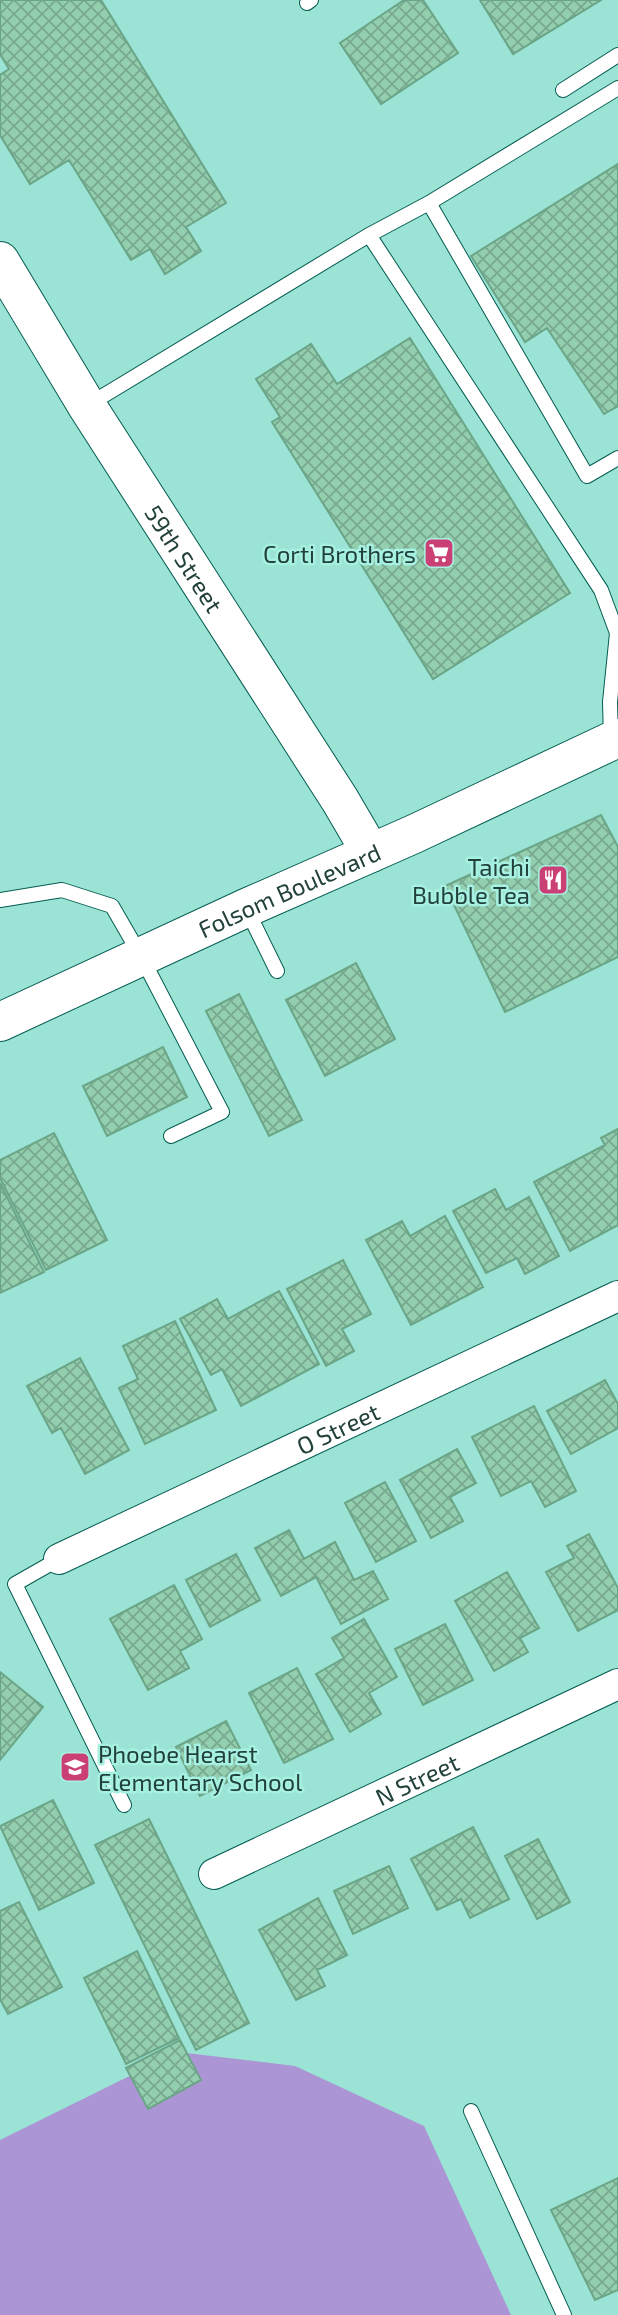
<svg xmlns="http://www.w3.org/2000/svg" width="618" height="2315" font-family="'Exo 2',sans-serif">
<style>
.green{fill:#ac95d4}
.building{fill:url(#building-cross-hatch);stroke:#6ba587;stroke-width:2}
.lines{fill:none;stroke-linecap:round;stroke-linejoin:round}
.lane-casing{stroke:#045c51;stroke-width:16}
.street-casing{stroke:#045c51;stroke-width:32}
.secondary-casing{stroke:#045c51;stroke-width:40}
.primary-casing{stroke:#045c51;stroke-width:40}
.lane{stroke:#fff;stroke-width:14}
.street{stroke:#fff;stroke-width:30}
.secondary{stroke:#fff;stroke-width:38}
.primary{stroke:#fff;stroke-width:38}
.labels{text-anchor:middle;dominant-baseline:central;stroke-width:5;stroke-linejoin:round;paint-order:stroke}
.poi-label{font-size:24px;fill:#22413b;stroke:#a7f1e2;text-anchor:end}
.street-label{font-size:24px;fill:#22413b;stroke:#a7f1e2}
</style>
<defs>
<pattern id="building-cross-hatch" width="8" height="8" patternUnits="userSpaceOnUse" patternTransform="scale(1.75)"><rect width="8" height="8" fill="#93ceaf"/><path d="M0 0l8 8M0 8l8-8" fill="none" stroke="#78a990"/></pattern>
</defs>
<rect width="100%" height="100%" fill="#9ae3d5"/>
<path class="green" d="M178 2052 295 2066 424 2126 511 2315H0V2140Z"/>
<path class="building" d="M0 0H101L226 203 186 227 201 251 165 274 150 249 131 260 69 160 30 184 0 135V75L9 69 0 54Z
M404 0H423L458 53 381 104 340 43Z
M480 0H601L513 54Z
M618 164V406L604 414 547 328 525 342 471 256Z
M410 338 570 593 433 679 272 422 280 417 256 379 311 344 337 384Z
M601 815 618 847V957L505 1012 445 886Z
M356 963 395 1039 325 1076 286 1000Z
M239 994 302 1120 269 1136 206 1011Z
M163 1047 187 1097 107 1136 83 1086Z
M618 1129V1225L570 1251 534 1182 605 1145 601 1138Z
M54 1133 107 1240 46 1270 0 1178V1160Z
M0 1183 44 1272 0 1293Z
M495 1189 506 1210 529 1197 559 1256 525 1274 517 1258 486 1273 453 1211Z
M445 1216 483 1287 411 1325 366 1240 402 1221 410 1236Z
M343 1260 371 1314 342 1329 354 1351 326 1366 287 1289Z
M279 1291 319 1364 241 1406 222 1369 211 1375 180 1319 217 1299 228 1319Z
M175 1321 216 1410 145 1444 119 1388 138 1379 123 1346Z
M80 1358 129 1450 85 1474 61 1428 52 1433 27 1386Z
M605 1380 618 1404V1428L571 1454 547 1411Z
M534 1406 576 1491 545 1507 531 1481 501 1496 472 1437Z
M457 1449 476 1483 450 1497 463 1521 431 1538 400 1480Z
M385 1482 416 1541 376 1562 345 1503Z
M289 1530 304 1559 335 1542 354 1580 373 1571 388 1599 341 1624 316 1577 281 1596 255 1548Z
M589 1534 618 1588V1610L578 1631 546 1572 574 1558 567 1546Z
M236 1554 260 1600 210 1627 186 1580Z
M507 1572 539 1628 520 1638 528 1652 494 1671 455 1601Z
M174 1585 202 1639 180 1651 189 1668 148 1690 110 1619Z
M364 1619 397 1677 369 1693 381 1714 350 1732 316 1674 344 1658 332 1638Z
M445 1624 473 1680 423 1705 395 1649Z
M297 1668 333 1739 284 1763 249 1693Z
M0 1672 43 1707 0 1760Z
M226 1721 251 1770 200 1796 176 1747Z
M53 1800 94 1883 39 1910 0 1826Z
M149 1819 249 2023 196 2050 95 1845Z
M473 1827 509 1899 470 1918 461 1899 437 1910 411 1859Z
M538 1839 570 1902 537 1919 505 1856Z
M389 1866 408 1908 353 1934 334 1891Z
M318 1898 347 1955 317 1970 325 1986 296 2000 259 1930Z
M19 1902 62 1987 8 2014 0 1999V1911Z
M137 1951 179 2038 126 2064 84 1978Z
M180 2040 201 2080 148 2109 126 2068Z
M618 2178V2290L595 2300 551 2210Z"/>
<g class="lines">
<g class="lane-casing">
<path id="lane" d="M307 3 311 0
M563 90 618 55
M429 203 587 476 618 458
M369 235 601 590 617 633 610 702 611 739
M88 405 369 235 429 203 618 88
M0 900 62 890 112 906 142 958 222 1112 171 1136
M247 910 277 971
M59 1559 15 1584 124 1805
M471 2111 564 2315"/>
</g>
<g class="street-casing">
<g id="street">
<path id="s1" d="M59 1559 618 1296"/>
<path id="s2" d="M214 1874 618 1684"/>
</g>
</g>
<g class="secondary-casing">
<g id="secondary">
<path id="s3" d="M0 261 87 406 340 800 371 853"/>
</g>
</g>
<g class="primary-casing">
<g id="primary">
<path id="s4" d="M0 1022 246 908 414 834 618 738"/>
</g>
</g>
<use href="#lane" class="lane"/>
<use href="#street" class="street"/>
<use href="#secondary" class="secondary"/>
<use href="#primary" class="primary"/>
</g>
<defs>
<g id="supermarket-square" transform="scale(1.575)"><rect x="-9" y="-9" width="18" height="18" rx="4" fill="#ca3f74" stroke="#a7f1e2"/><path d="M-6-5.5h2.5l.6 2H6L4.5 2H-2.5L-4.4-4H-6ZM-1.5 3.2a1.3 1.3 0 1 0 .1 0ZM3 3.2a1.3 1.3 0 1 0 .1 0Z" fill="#fff"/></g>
<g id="restaurant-square" transform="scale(1.575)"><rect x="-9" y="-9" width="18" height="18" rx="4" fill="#ca3f74" stroke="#a7f1e2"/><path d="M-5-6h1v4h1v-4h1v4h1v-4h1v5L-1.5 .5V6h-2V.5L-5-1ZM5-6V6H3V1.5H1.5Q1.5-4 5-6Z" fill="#fff"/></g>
<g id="school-square" transform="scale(1.575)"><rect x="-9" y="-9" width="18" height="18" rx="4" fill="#ca3f74" stroke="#a7f1e2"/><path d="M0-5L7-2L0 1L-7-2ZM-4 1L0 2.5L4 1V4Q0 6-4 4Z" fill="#fff"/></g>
</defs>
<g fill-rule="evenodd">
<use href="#supermarket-square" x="439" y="553"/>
<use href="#restaurant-square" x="553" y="880"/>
<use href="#school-square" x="75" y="1767"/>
</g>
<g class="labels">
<g class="poi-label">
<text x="416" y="553">Corti Brothers</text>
<text x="530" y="866">Taichi<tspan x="530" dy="28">Bubble Tea</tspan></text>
<text x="98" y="1753" text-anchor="start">Phoebe Hearst<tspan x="98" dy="28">Elementary School</tspan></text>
</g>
<g class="street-label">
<text stroke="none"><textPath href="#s3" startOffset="350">59th Street</textPath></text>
<text stroke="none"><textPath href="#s4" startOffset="318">Folsom Boulevard</textPath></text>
<text stroke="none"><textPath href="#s1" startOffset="308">O Street</textPath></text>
<text stroke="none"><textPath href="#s2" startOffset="224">N Street</textPath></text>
</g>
</g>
</svg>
